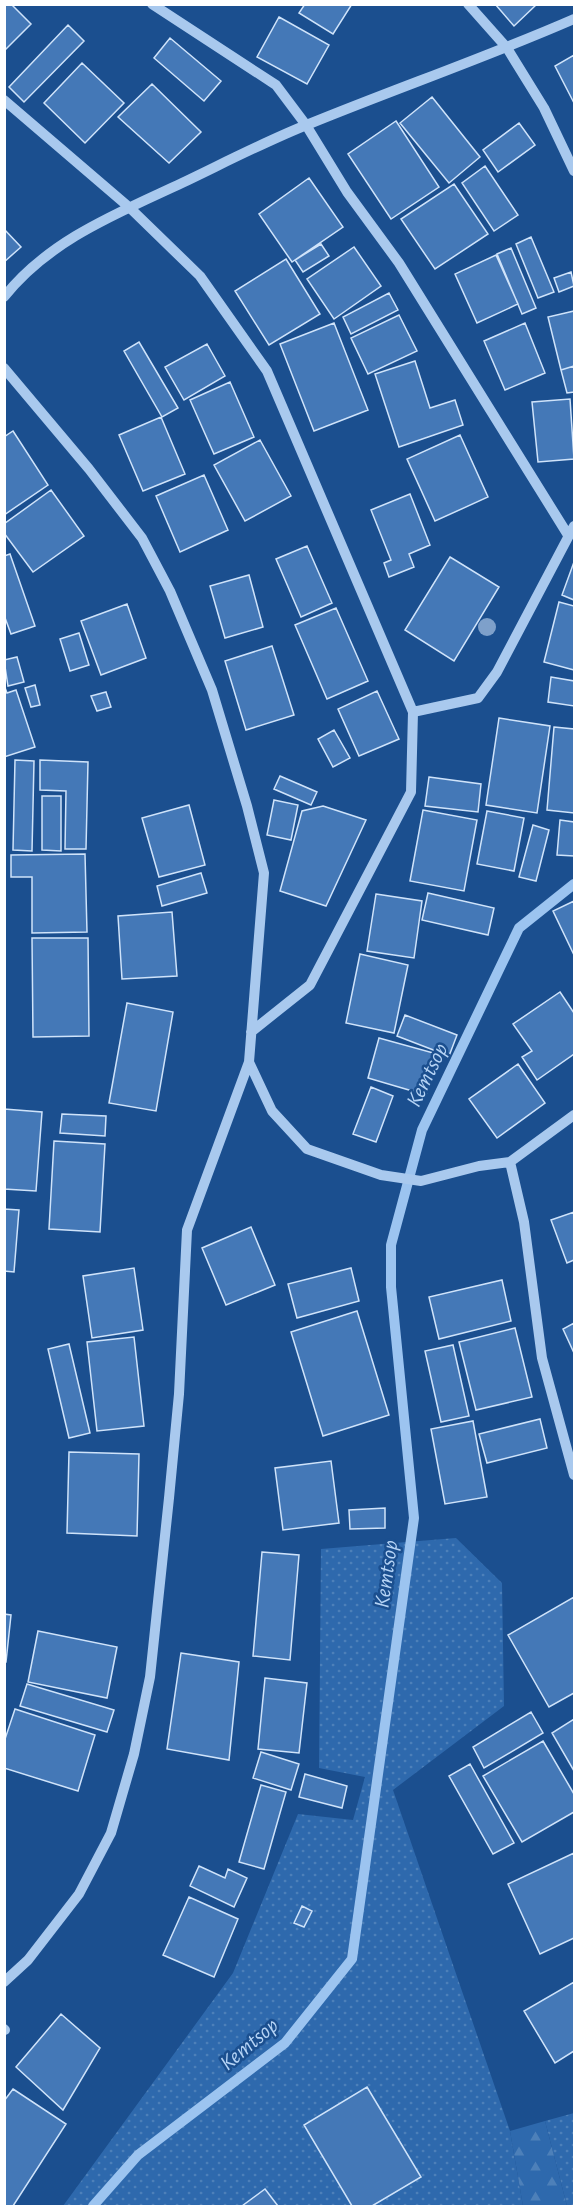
<svg xmlns="http://www.w3.org/2000/svg" width="579" height="2211" font-family="'Alegreya Sans',sans-serif">
<style>
.grass{fill:url(#grass-dots)}
.forest{fill:url(#forest-firs)}
.lines{fill:none;stroke-linecap:round;stroke-linejoin:round}
.stream{stroke:#9cc4f0;stroke-width:10}
.building{fill:#4478b7;stroke:#cfe3fa;stroke-width:1.5}
.minor{stroke:#a9c9ee;stroke-width:10}
.tree{fill:#7ea0ca}
.labels{text-anchor:middle;dominant-baseline:central;stroke-width:5;stroke-linejoin:round;paint-order:stroke}
.water-label{font-size:22px;font-style:italic;fill:#b5d3f5;stroke:#1b4f8f}
</style>
<defs>
<pattern id="grass-dots" width="8" height="8" patternUnits="userSpaceOnUse" patternTransform="scale(1.5)"><rect width="8" height="8" fill="#2e69ad"/><path d="M2 2h.1M6 6h.1" fill="none" stroke="#4d80b9" stroke-width="1.8" stroke-linecap="round"/></pattern>
<pattern id="forest-firs" width="22" height="20" patternUnits="userSpaceOnUse" patternTransform="scale(1.5)"><rect width="22" height="20" fill="#2e69ad"/><path d="M5 1l3.5 6h-7zM16 11l3.5 6h-7z" fill="#4d80b9"/></pattern>
</defs>
<rect width="100%" height="100%" fill="#1b4f8f"/>
<path class="grass" d="M456 1538 502 1583 504 1706 393 1790 510 2131 523 2206H63L233 1973 298 1814 353 1820 365 1777 319 1768 321 1549Z
M574 2113V2206H567L545 2121Z"/>
<path class="forest" d="M545 2121 567 2206H523L510 2131Z"/>
<g class="lines">
<path class="stream" d="M93 2206 138 2155 285 2043 352 1959 414 1518 391 1287V1245L422 1130 519 928 574 884"/>
</g>
<path class="building" d="M4 4H11L31 24 4 51Z
M305 4H352L333 34 299 13Z
M495 4H537L514 26Z
M279 17 329 45 307 84 257 57Z
M68 25 84 41 24 102 9 87Z
M170 38 221 81 204 101 154 58Z
M574 55V103L555 66Z
M82 63 124 103 85 143 44 103Z
M152 84 201 132 169 163 118 117Z
M432 97 480 157 449 183 400 123Z
M396 121 439 187 391 219 348 154Z
M519 123 535 145 498 172 483 150Z
M485 166 518 215 494 231 462 183Z
M309 178 343 227 292 262 259 214Z
M454 184 488 234 435 269 401 219Z
M4 229 21 247 4 262Z
M531 237 554 292 538 298 516 244Z
M321 244 329 256 303 272 295 260Z
M354 247 381 286 334 319 307 279Z
M511 248 536 308 522 314 497 254Z
M496 255 518 304 477 323 455 274Z
M286 259 320 314 269 345 235 291Z
M571 272 574 286 559 292 554 278Z
M389 293 398 310 351 334 343 317Z
M574 311V366L561 370 548 317Z
M399 315 417 351 368 374 351 338Z
M334 323 368 410 314 431 280 344Z
M525 323 545 373 505 390 484 341Z
M139 342 178 408 162 417 124 351Z
M207 344 225 376 184 400 165 367Z
M415 361 430 408 455 400 463 425 399 447 375 374Z
M574 366V392L567 393 561 370Z
M230 382 254 437 214 454 190 400Z
M570 399 574 459 538 462 532 402Z
M161 417 185 474 143 491 119 435Z
M13 431 48 485 4 515V437Z
M460 435 488 497 435 521 407 459Z
M260 440 291 496 245 521 214 465Z
M204 475 228 530 180 552 156 496Z
M51 490 84 536 33 572 4 533V524Z
M410 494 430 545 409 554 414 567 389 577 384 563 391 560 371 510Z
M307 546 332 603 301 617 276 559Z
M10 554 35 626 11 634 4 615V556Z
M450 557 499 587 454 661 405 630Z
M574 562V600L562 595Z
M249 575 263 627 225 638 210 586Z
M559 602 574 606V670L544 662Z
M127 604 146 658 101 675 81 621Z
M336 608 368 681 327 699 295 625Z
M79 633 89 665 70 671 60 639Z
M272 646 294 715 246 730 225 661Z
M17 657 24 682 8 686 4 660Z
M551 677 574 681V706L548 702Z
M4 685 7 693 16 690 35 747 4 757Z
M35 685 40 705 31 707 25 688Z
M377 691 399 739 359 756 338 709Z
M106 692 111 707 97 711 91 696Z
M499 718 550 726 537 813 486 805Z
M554 727 574 729V813L547 810Z
M334 730 350 758 333 767 318 739Z
M15 760 34 761 32 851 13 850Z
M40 760 88 762 86 849H65L66 791 40 790Z
M280 776 317 792 311 805 274 789Z
M429 777 481 784 478 812 425 806Z
M42 796H61V851L42 850Z
M274 800 298 805 291 840 267 835Z
M189 805 205 865 159 877 142 818Z
M323 806 366 820 326 906 280 891 302 811Z
M423 810 477 820 464 891 410 881Z
M487 811 524 818 514 871 477 864Z
M560 820 574 822V856L557 855Z
M533 825 549 830 536 881 519 877Z
M85 854 87 932 32 933V877H11V855Z
M201 873 207 893 162 906 157 886Z
M428 893 494 908 488 935 422 920Z
M376 894 422 901 414 958 367 951Z
M574 901V955L553 911Z
M172 912 177 976 122 979 118 916Z
M32 938H88L89 1036 33 1037Z
M360 954 408 965 394 1033 346 1023Z
M560 992 574 1013V1054L537 1080 522 1057 532 1051 513 1024Z
M127 1003 173 1012 156 1111 109 1103Z
M405 1015 457 1035 449 1056 397 1036Z
M379 1038 437 1054 426 1095 368 1078Z
M518 1064 545 1103 497 1138 469 1099Z
M371 1087 393 1096 376 1142 353 1134Z
M4 1109 42 1112 36 1191 4 1189Z
M62 1114 106 1116 105 1136 60 1133Z
M54 1141 105 1144 100 1232 49 1229Z
M4 1209 19 1210 14 1272 4 1271Z
M574 1212V1260L567 1263 551 1220Z
M251 1227 275 1285 226 1305 202 1248Z
M134 1268 143 1330 92 1338 83 1276Z
M351 1268 359 1301 297 1318 288 1284Z
M502 1280 511 1321 439 1339 429 1297Z
M357 1311 389 1415 323 1436 291 1332Z
M574 1323V1353L563 1329Z
M515 1328 532 1397 476 1410 459 1342Z
M134 1337 144 1426 97 1431 87 1342Z
M69 1344 90 1433 69 1438 48 1349Z
M453 1345 469 1416 441 1422 425 1351Z
M540 1419 547 1448 487 1463 479 1434Z
M473 1421 487 1497 445 1504 431 1429Z
M69 1452 139 1454 137 1536 67 1533Z
M331 1461 339 1523 283 1530 275 1468Z
M385 1508V1528L350 1529 349 1510Z
M262 1552 299 1555 290 1660 253 1656Z
M574 1597V1693L549 1707 508 1635Z
M4 1614 11 1615 6 1662H4Z
M38 1631 117 1647 107 1698 28 1682Z
M181 1653 239 1662 229 1760 167 1749Z
M265 1678 307 1683 299 1753 258 1749Z
M27 1684 114 1710 107 1732 20 1706Z
M15 1709 95 1735 78 1791 4 1768V1742Z
M531 1712 543 1733 484 1768 473 1747Z
M574 1719V1771L552 1733Z
M543 1741 574 1794V1812L522 1842 483 1776Z
M261 1752 299 1764 291 1790 253 1778Z
M470 1764 514 1843 493 1854 449 1776Z
M305 1774 347 1786 342 1808 299 1797Z
M261 1785 286 1792 264 1869 239 1862Z
M574 1853V1938L540 1954 508 1884Z
M199 1866 225 1878 228 1869 247 1878 234 1907 190 1886Z
M189 1897 238 1919 214 1977 163 1955Z
M302 1906 312 1911 304 1927 294 1923Z
M574 1982V2051L555 2063 524 2011Z
M61 2014 100 2048 63 2110 16 2067Z
M367 2087 421 2177 372 2206H352L304 2125Z
M13 2089 66 2124 13 2206H5L4 2101Z
M265 2189 278 2206H242Z"/>
<g class="lines">
<path class="minor" d="M152 4 276 85 306 125 347 192 399 263 568 535
M468 4 507 48 544 108 574 171
M4 100 130 208 200 276 267 371 413 712 411 792 310 985 251 1032
M4 297C49 240 118 213 182 183 224 163 266 141 309 124 397 88 487 57 574 19
M4 368 89 469 142 538 170 591 212 690 247 806 264 873 249 1062 187 1230 179 1394 169 1498 150 1677 134 1754 111 1833 79 1894 28 1960 4 1982
M413 712 478 698 497 672 574 526
M249 1062 272 1111 307 1149 381 1175 421 1181 479 1166 510 1162 574 1115
M510 1162 524 1222 542 1358 574 1475
M4 2029 5 2030"/>
</g>
<circle class="tree" cx="487" cy="627" r="9"/>
<g class="labels">
<g class="water-label">
<text transform="translate(427 1075) rotate(-64)">Kemtsop</text>
<text transform="translate(386 1574) rotate(-82)">Kemtsop</text>
<text transform="translate(249 2044) rotate(-40)">Kemtsop</text>
</g>
</g>
<rect width="579" height="2211" fill="none" stroke="#ffffff" stroke-width="12"/>
</svg>
